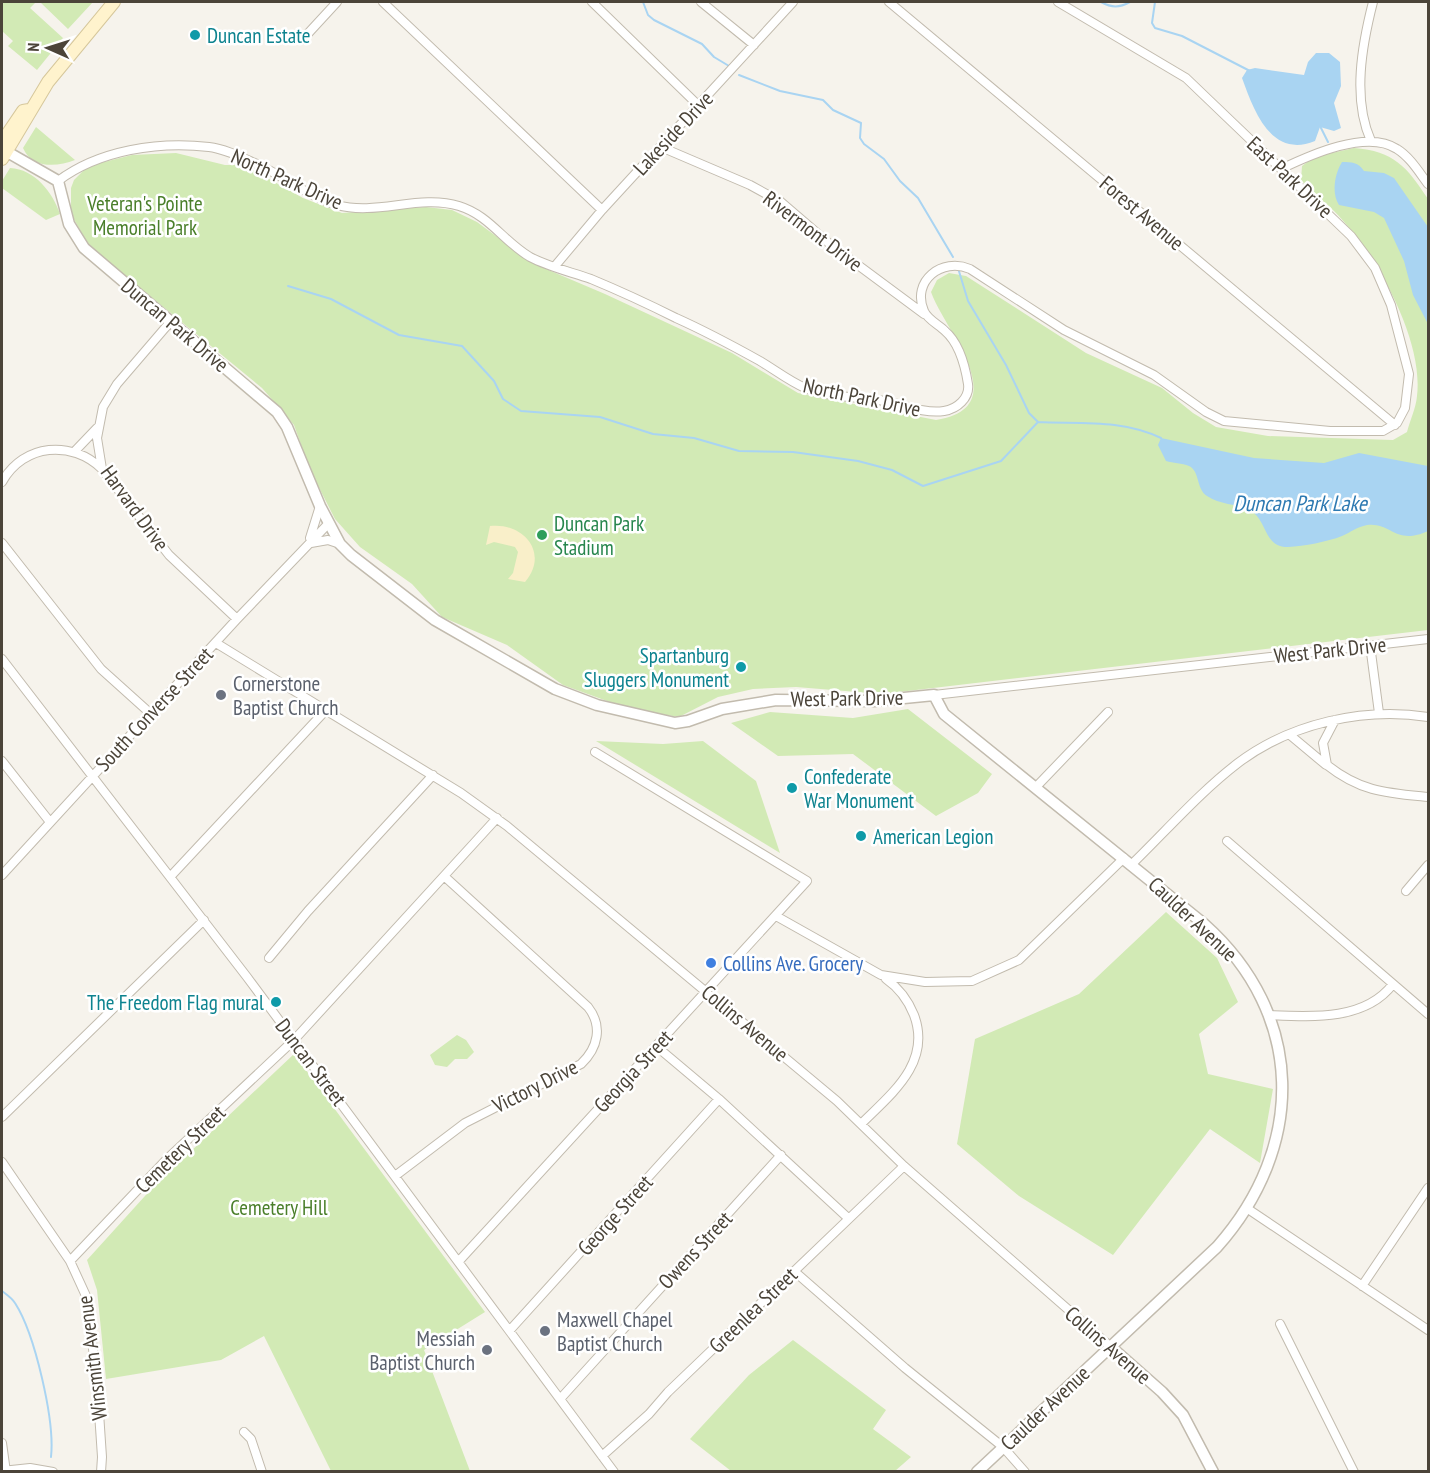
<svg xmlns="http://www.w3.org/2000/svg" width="1430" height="1473" font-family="'PT Sans Narrow',sans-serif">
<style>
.green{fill:#d2eab5}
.sand{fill:#f9efc9}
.water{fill:#a9d4f2}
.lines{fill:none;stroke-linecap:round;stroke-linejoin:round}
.stream{stroke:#a9d4f2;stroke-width:2}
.minor-casing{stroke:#c2bbae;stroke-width:10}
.tertiary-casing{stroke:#c2bbae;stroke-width:13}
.secondary-casing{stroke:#d6c79b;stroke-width:14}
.minor{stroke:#fff;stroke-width:8}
.tertiary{stroke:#fff;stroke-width:10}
.secondary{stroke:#fff3cd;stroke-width:12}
.culture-dot{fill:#0f9aa8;stroke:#fff;stroke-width:2}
.leisure-dot{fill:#2e9e5b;stroke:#fff;stroke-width:2}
.worship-dot{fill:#6b7280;stroke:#fff;stroke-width:2}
.shop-dot{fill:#3f7fe0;stroke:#fff;stroke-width:2}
.labels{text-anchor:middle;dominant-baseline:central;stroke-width:5;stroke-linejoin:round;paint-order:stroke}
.culture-label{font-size:21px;fill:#0d838f;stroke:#fff;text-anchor:start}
.street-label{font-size:21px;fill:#4b4439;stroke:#fff}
.park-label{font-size:21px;fill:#4a7f2a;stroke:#fff}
.leisure-label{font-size:21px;fill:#27864d;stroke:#fff;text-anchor:start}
.worship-label{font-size:21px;fill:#5b616d;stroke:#fff;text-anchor:start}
.shop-label{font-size:21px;fill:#366cbe;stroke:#fff;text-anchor:start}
.water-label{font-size:22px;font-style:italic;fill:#2e7ab2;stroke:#fff}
</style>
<rect width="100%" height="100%" fill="#f6f3ec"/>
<path class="green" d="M2 2H36L30 8 63 38 37 70 8 46 13 41 2 31Z
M43 2H93L68 29 41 3Z
M36 127 75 160C57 167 32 169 23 148Z
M1354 148C1394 151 1407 167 1428 199V630L882 694 796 687 753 689 718 697 679 717 629 709 563 685 507 645 442 617 412 584 360 547 335 519 310 470 294 425 262 388 89 246 71 214V188L74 180 85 169 96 164 132 155 176 153 225 165H244L303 198 342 213 426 207 452 210 477 222 532 263 605 294 732 353 798 393 936 420C1017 407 944 330 931 292L937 280 949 273 966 276 1086 353 1162 388 1193 413 1216 427 1268 436 1393 440 1407 432C1410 420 1416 408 1417 396 1424 338 1374 251 1334 211 1323 200 1311 192 1301 180L1302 166 1314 157Z
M10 168C35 169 53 193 60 214L46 220 2 188V181Z
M908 709 992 774 978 793 936 816 853 754 778 756 731 723 770 712 853 718Z
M596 741 663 744 703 741 756 781 780 853Z
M1166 912 1217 958 1238 1002 1199 1034 1208 1074 1273 1089 1260 1163 1210 1129 1113 1255 1019 1196 957 1144 975 1039 1079 994Z
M457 1035 466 1040 474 1052 467 1059H455L447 1067 435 1065 430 1055Z
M294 1054 485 1312 424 1350 470 1471H331L264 1336 221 1360 106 1379 97 1290 87 1260 154 1186Z
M793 1340 886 1410 873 1429 911 1457 895 1471H731L690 1439 749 1375Z"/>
<path class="sand" d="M490 526C523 522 550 553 525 582L508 579 513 573 518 552 515 547 494 542 486 545Z"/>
<path class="water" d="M1316 53H1329L1340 62 1341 86 1334 103 1341 128 1334 131 1320 127 1315 141C1271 159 1254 111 1242 78L1247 70 1255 68 1304 75 1308 62Z
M1342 162C1352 162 1358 162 1364 171L1384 173 1394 178 1428 227V324L1413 295 1404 261 1384 218 1374 212 1339 205C1331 193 1335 173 1342 162Z
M1161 438 1254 458 1324 463 1359 453 1428 466V531C1396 546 1391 522 1367 525 1357 527 1351 532 1342 536 1327 542 1304 546 1288 547 1265 547 1267 524 1254 513 1241 503 1221 506 1207 496 1196 489 1200 471 1189 466 1182 463 1173 463 1166 461L1158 445Z"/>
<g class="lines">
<path class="stream" d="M643 2 648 15 654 20 702 44 714 57 729 66
M1101 2C1112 8 1119 8 1130 2
M1155 2 1152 23 1155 28 1182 36 1250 71
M739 75 780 91 823 100 833 110 861 123 860 138 864 144 884 159 900 181 918 198 953 257
M1320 126 1328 142
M958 268 968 301 1006 365 1029 413 1038 422C1080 424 1122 419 1161 438
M288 286 331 299 399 335 462 346 494 381 503 399 521 411 600 417 653 434 694 438 739 451 793 452 858 461 892 470 923 486 1001 461 1038 422
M2 1291C6 1294 12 1298 15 1303 35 1334 55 1421 51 1457"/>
<g class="minor-casing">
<path id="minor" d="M383 2 602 210
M592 2 699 106
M701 2 754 45
M889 2 1395 425
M302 40 337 2
M1371 141C1352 99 1362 45 1373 2
M661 147 750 185 781 202 831 245 924 314
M1281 169C1310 155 1367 129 1397 149 1410 157 1419 172 1428 184
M58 181C99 150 159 141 209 147 226 149 243 158 259 165 285 177 309 197 337 205 377 216 419 194 459 206 489 215 504 242 530 257 549 267 571 272 591 279 620 291 648 304 676 318 705 331 733 346 760 361 775 370 789 381 805 388 831 398 860 397 886 401 904 405 925 414 944 411 957 409 970 398 968 384 965 365 959 343 945 331 939 325 927 319 924 311 911 281 942 257 970 269L1064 330 1154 375 1206 412 1224 421 1330 431H1383L1397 423 1405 408 1409 374 1391 305 1375 268 1351 236 1186 78 1058 2
M555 266 602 210 793 2
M171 321 117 384 103 407 97 438 102 469 169 555 237 619
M75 451 97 428
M2 482C24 443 72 440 102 469
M310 538 320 506
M2 543 101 669 151 714
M311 543 328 540 340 544
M216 643 461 793 507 826 837 1101 904 1166 1111 1347
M1370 645 1379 713
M2 659 247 977 614 1472
M934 695 1428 639
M1335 720 1323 743 1327 765C1361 792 1387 793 1428 797
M1290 735 1326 765
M2 761 50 822
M1036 787 1108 712
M1227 841 1428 1014
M1132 864C1166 831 1200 792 1238 763 1291 723 1364 707 1428 717
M2 875 237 619 329 523
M170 877 326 710
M1406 891 1428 865
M776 916 881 975 925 982 972 981 1019 960 1124 858
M269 958 308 911 433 775
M1269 1015C1311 1017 1365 1021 1393 984
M656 1046 719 1099 848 1218
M2 1117 204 920
M861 1124C891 1094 932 1063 914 1015 908 1000 899 988 886 979
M2 1162 70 1261 87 1298 97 1383 102 1457 101 1472
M395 1176 465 1123 581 1064C598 1048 603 1026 588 1007L444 876
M1248 1209 1428 1330
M70 1261 166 1160 294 1040 497 818
M459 1261 807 881 595 752
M794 1271 905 1368 1003 1447 1025 1472
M1362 1286 1428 1188
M1280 1324 1354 1472
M510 1330 719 1099
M561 1398 781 1155
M244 1432 251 1439 262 1472
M2 1443 6 1472
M602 1456 649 1414 668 1392 904 1166
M2 1471 30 1468 53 1472"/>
</g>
<g class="tertiary-casing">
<path id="tertiary" d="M2 149 58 181 69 224 84 248 277 412 287 427 320 506 340 544 351 555 435 620 555 689 597 705 675 723 688 721 722 709 776 700 874 701 934 695 944 714 1204 924C1306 1015 1306 1147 1217 1247L977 1472
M1111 1347 1162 1392 1183 1415 1213 1472"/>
</g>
<g class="secondary-casing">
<path id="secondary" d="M2 142 23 111 29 110
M2 159 48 82 114 2"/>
</g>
<use href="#minor" class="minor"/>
<use href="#tertiary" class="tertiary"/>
<use href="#secondary" class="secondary"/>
</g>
<g class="culture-dot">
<circle cx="195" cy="35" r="6"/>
<circle cx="741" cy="667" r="6"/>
<circle cx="792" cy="788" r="6"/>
<circle cx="861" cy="836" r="6"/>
<circle cx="276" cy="1002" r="6"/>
</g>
<circle class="leisure-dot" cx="542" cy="535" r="6"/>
<g class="worship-dot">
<circle cx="221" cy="695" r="6"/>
<circle cx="545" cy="1331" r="6"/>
<circle cx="487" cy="1350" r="6"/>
</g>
<circle class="shop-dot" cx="711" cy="963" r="6"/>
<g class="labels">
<g class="culture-label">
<text x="207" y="35">Duncan Estate</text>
<text x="729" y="655" text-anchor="end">Spartanburg<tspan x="729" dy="24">Sluggers Monument</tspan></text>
<text x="804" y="776">Confederate<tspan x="804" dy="24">War Monument</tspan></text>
<text x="873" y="836">American Legion</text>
<text x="264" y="1002" text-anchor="end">The Freedom Flag mural</text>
</g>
<g class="street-label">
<text transform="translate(673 133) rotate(-47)">Lakeside Drive</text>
<text transform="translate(1290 177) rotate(43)">East Park Drive</text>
<text transform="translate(287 179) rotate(24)">North Park Drive</text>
<text transform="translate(1142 213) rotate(40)">Forest Avenue</text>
<text transform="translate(813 231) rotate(37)">Rivermont Drive</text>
<text transform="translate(175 325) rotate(40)">Duncan Park Drive</text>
<text transform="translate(862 397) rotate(12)">North Park Drive</text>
<text transform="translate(135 508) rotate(54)">Harvard Drive</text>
<text transform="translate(1330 650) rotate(-6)">West Park Drive</text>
<text transform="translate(847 698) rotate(-1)">West Park Drive</text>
<text transform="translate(154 709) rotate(-47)">South Converse Street</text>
<text transform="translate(1193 919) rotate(43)">Caulder Avenue</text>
<text transform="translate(745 1023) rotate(40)">Collins Avenue</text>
<text transform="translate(311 1062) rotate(53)">Duncan Street</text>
<text transform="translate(633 1071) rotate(-47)">Georgia Street</text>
<text transform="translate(535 1086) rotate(-27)">Victory Drive</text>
<text transform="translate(180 1149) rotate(-44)">Cemetery Street</text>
<text transform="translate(615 1215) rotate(-48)">George Street</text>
<text transform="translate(695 1250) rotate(-47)">Owens Street</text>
<text transform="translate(753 1310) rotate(-44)">Greenlea Street</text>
<text transform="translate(1108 1345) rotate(41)">Collins Avenue</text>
<text transform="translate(92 1358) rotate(-97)">Winsmith Avenue</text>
<text transform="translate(1045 1408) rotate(-43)">Caulder Avenue</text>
</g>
<g class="park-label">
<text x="145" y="203">Veteran's Pointe<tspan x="145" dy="24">Memorial Park</tspan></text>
<text x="279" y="1207">Cemetery Hill</text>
</g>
<g class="leisure-label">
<text x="554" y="523">Duncan Park<tspan x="554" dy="24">Stadium</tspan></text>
</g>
<g class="worship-label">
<text x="233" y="683">Cornerstone<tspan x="233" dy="24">Baptist Church</tspan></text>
<text x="557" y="1319">Maxwell Chapel<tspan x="557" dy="24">Baptist Church</tspan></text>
<text x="475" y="1338" text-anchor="end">Messiah<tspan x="475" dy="24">Baptist Church</tspan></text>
</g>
<g class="shop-label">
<text x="723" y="963">Collins Ave. Grocery</text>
</g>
<g class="water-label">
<text x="1300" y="503">Duncan Park Lake</text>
</g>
</g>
<rect width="1430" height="1473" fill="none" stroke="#4b4439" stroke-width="6"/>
<g transform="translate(48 48) rotate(273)" stroke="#ffffff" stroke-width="4.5" paint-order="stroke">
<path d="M0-4.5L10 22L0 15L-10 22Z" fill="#4b4439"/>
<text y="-9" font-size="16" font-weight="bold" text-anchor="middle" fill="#4b4439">N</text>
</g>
</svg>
